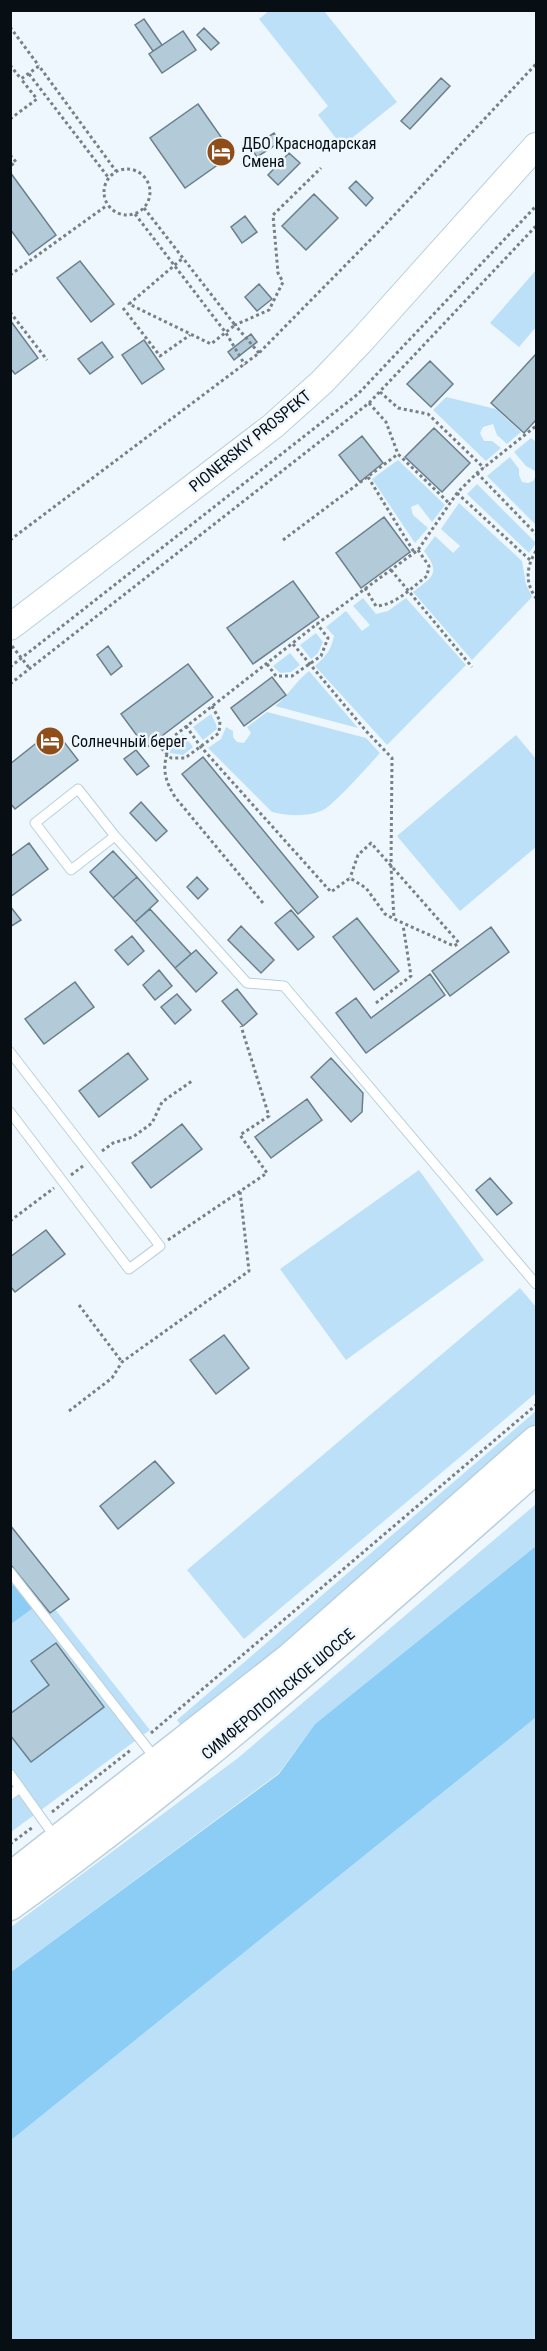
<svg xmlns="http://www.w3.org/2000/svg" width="547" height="2351" font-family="'Roboto Condensed',sans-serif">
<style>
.green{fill:#bce0f7}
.water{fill:#8bcdf4}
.building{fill:#b3cad8;stroke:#697f8c;stroke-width:1.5}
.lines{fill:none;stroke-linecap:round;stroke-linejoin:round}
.lane-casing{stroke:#b8d0de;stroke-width:11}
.secondary-casing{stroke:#b8d0de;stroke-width:28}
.primary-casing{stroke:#b8d0de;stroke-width:31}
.path{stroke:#778085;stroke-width:3;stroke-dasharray:3 3;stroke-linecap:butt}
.lane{stroke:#fff;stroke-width:9}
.secondary{stroke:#fff;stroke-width:26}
.primary{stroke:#fff;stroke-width:28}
.labels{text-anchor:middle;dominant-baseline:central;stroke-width:5;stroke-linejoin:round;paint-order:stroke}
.poi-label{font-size:16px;fill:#070f14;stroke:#eef7fd;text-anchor:start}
.street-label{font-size:16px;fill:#070f14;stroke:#eef7fd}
</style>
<rect width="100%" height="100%" fill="#eef7fd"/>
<path class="green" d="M270 10 324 11 397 102 342 146 318 115 328 106 259 19Z
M536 270V327L519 347 490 323Z
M446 397 496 409 521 432 507 444 497 435 493 424 483 427 480 433 484 441H492L501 448 486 461 433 410Z
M531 438 536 442V525L487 476 510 457 519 469V475L522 482 528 483 533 481 536 476 535 471 526 466 514 452Z
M398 460 445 505 432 522 418 504 411 507 413 515 428 528 415 543 372 479Z
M477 484 536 543 529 553 467 494Z
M459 503 522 561 526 584 532 597 472 660 413 592C433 576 441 574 424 551L435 536 453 553 460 546 441 529Z
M363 598 376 614 388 611 406 598 466 665 387 745 315 666C325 657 331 651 334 636L326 627 346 611 362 631 370 625 353 606Z
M316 633 323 642 318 653 311 659 300 645Z
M290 653 300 665 291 672 280 673 273 666Z
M309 671 358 728 275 706C289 695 295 682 309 671Z
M267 712 366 738 380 753C370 764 334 805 323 810 309 817 287 816 272 812L208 748 221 739 226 727 233 731V737L237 742 244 743 251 733 247 727Z
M211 714 216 724 217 729 203 740 193 727Z
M183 734 193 747 183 755 170 753 166 747Z
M516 735 536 759V847L460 911 397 836Z
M419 1170 484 1260 346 1360 280 1269Z
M520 1288 536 1307V1393L244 1639 187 1570Z
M536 1411V1427L185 1731 177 1720Z
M536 1504V1546L315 1724 279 1773 11 1972V1927L238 1758Z
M10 1552 150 1730 11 1832H10Z
M536 1717V2340H11L10 2140Z"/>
<path class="water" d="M536 1546 535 1718 11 2140V1972L279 1774 315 1724Z
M15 1584 33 1608 11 1624 10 1587Z"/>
<path class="building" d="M144 19 162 45 153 51 135 25Z
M204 28 219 43 211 50 197 35Z
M183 31 196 50 162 73 149 54Z
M441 78 450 86 410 129 401 121Z
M198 104 233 154 185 188 150 138Z
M274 133 280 142 257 157 251 148Z
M289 153 300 163 278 185 268 175Z
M10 172 56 235 29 255 10 229Z
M356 181 373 198 366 206 349 188Z
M314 194 338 218 306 250 282 226Z
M245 216 257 232 242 243 231 227Z
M80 261 114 304 91 322 57 278Z
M259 284 272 299 257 311 245 297Z
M10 320 38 358 15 374 10 368Z
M251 334 257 342 234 360 228 352Z
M144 340 164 369 142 384 122 355Z
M102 342 113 357 90 374 78 359Z
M536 354V420L524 433 491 403Z
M430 361 453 384 431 407 407 384Z
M434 428 470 463 442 492 405 457Z
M362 436 383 463 360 482 339 455Z
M384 517 410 552 361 588 336 553Z
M293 581 319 617 253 664 227 628Z
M108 646 122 666 111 675 97 655Z
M188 664 213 697 146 748 121 714Z
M272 677 286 695 244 726 231 708Z
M54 729 78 760 15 809 10 803V764Z
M136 750 149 766 137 775 124 759Z
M203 757 318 897 298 914 182 774Z
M141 802 167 831 156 841 130 813Z
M29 843 48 869 10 897V857Z
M113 851 137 877 113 898 90 872Z
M137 877 158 901 135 922 113 898Z
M197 877 208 889 198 899 187 887Z
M10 906 21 920 10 927Z
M150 909 191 954 175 968 135 922Z
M291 910 314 937 298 950 275 923Z
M357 918 399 971 374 990 333 937Z
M241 926 274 960 261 973 228 940Z
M491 927 509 952 450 996 432 971Z
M132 936 144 951 128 965 115 950Z
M196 950 217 973 196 992 175 968Z
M159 970 172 986 155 1000 143 985Z
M430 974 445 995 366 1053 336 1013 356 998 371 1018Z
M75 982 94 1007 44 1044 25 1019Z
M237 989 257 1014 243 1026 222 1001Z
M177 994 191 1010 175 1024 161 1007Z
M128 1053 148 1079 99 1117 79 1091Z
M331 1058 363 1093 362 1112 351 1122 311 1077Z
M307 1099 322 1120 271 1158 255 1137Z
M182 1124 202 1149 151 1188 132 1163Z
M490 1178 512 1203 497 1215 476 1190Z
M46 1230 65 1254 15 1292 10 1286V1257Z
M224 1335 249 1368 216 1394 190 1360Z
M155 1461 174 1483 118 1529 100 1506Z
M10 1525 69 1599 50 1613 10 1564Z
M56 1643 104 1707 31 1762 10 1735V1714L49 1685 31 1661Z"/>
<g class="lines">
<g class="lane-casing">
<path id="lane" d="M115 836 71 870 35 823 78 789 115 836 247 983 284 986 536 1284
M10 1052 160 1246 129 1269 10 1112
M10 1572 155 1758
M10 1774 55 1837
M10 1795 20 1788"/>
</g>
<g class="secondary-casing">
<path id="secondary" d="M10 627 273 426 322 382 362 340 536 146"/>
</g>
<g class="primary-casing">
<path id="primary" d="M10 1877 289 1658 536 1440
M10 1906C196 1773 365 1620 536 1469"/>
</g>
<path class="path" d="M10 27 39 66
M10 65 21 79
M29 74 108 177
M10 119 37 99 21 79 39 66 116 171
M10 155 16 162 10 166
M104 192a23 23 0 1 1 46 0a23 23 0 1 1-46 0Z
M144 208 235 325 211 344 129 304 183 258
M135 214 226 333 245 365
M10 275 106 206
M123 308 160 356 190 335
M10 312 47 360
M259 353 235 325 269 310 283 282 278 273 273 215 321 168
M380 392 398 408 428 414 484 468
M369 403 386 422 398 454 450 504
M477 473 536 534
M368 477 414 552
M457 493 530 560
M10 540 259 353 384 226 536 64
M283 540 398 454
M536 551C526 567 525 583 536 598
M391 570 472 667
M365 588 376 606C396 605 411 588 427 576L429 566 418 550
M293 644 367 732 392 758 391 866 394 919
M12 646 30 669
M267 664 276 676H292L321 656 328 638 317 624
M10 667 358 394 536 206
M10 684 369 403 536 226
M212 706 220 721 219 733 185 758H171L160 747 317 624 418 550 457 493 477 473 536 426
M186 726 201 747 331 892 350 878 366 888 385 914 394 919 454 946 459 943 371 843 358 855 350 878
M167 754C162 771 166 782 175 797L263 903
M376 1003 411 976 403 925
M102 1151 113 1143 133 1137 152 1123 162 1102 192 1081
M71 1175 83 1166
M10 1221 54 1188
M168 1240 267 1173 240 1135 269 1116 241 1026
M79 1305 122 1362
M69 1411 112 1378 122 1362 249 1271 240 1191
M151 1733 536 1405
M52 1812 132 1749
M10 1844 33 1827"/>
<use href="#lane" class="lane"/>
<use href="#secondary" class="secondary"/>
<use href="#primary" class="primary"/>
</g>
<defs>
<g id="hotel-disc" transform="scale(1.5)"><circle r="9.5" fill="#8e4d19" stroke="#eef7fd"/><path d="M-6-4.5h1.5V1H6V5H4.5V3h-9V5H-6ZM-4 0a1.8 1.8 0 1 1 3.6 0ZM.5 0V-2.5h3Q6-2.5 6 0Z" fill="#fff"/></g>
</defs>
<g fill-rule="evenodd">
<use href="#hotel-disc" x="221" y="152"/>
<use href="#hotel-disc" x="50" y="741"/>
</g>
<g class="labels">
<g class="poi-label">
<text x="242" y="143">ДБО Краснодарская<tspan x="242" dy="18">Смена</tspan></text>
<text x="71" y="741">Солнечный берег</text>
</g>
<g class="street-label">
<text transform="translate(250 441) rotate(-39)">PIONERSKIY PROSPEKT</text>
<text transform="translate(278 1694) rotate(-40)">СИМФЕРОПОЛЬСКОЕ ШОССЕ</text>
</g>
</g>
<rect width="547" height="2351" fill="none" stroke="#070f14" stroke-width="24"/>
</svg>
